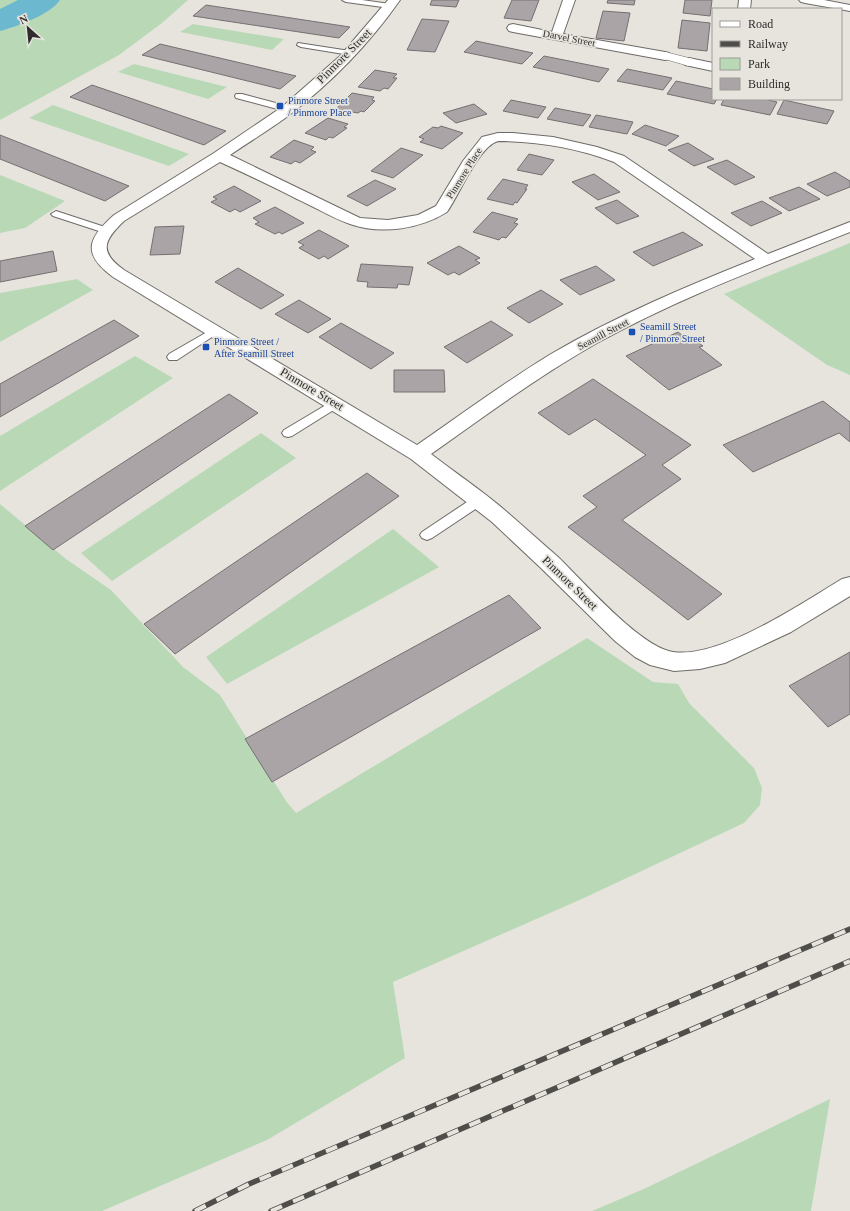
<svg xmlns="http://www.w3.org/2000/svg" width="850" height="1211" font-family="'Times New Roman',serif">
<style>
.green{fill:#b9d9b6}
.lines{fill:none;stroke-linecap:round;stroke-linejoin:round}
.river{fill:#6bb8cf;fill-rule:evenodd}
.building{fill:#aba4a6;stroke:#756f71}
.service-casing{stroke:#6e6b67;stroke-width:2}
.pedestrian-casing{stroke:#6e6b67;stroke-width:1}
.minor-casing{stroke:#6e6b67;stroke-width:2}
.service{fill:#fff;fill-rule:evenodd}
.pedestrian{fill:#fff;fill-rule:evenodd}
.minor{fill:#fff;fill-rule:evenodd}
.rail-casing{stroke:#4f4e4b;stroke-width:5.5}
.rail{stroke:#e7e4de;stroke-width:4;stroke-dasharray:12;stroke-linecap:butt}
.transit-dot{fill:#1a4fb4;stroke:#e7e4de;stroke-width:1.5}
.labels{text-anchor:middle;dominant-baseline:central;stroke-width:3.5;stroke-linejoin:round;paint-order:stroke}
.far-street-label{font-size:10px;fill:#2e2d2b;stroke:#e7e4de}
.far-transit-label{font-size:10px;fill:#164399;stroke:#e7e4de;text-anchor:start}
.street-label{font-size:12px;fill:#2e2d2b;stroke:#e7e4de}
</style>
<rect width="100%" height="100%" fill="#e7e4de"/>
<path class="green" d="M0 0H188L162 23 119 55 0 120Z
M193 24 284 39 272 50 180 32Z
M134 64 227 87 208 99 118 72Z
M53 105 189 154 169 166 29 118Z
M0 175 65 201 25 228 0 233Z
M850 243V375L827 365 724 294Z
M77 279 93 290 0 342V293Z
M135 356 173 378 0 491V436Z
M261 433 296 458 112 581 81 553Z
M0 504 66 559 111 590 183 667 220 695 286 801 296 813 587 638 653 682 678 684 689 703 754 768 762 788 760 805 744 823 584 898 393 982 405 1058 267 1140 102 1211H0Z
M393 529 439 567 227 684 206 657Z
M830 1099 811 1211H592L646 1188Z"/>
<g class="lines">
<path class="river" d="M18 0H60C51 14 16 27 0 31V9Z"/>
</g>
<path class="building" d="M432 0H459L456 7 430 5Z
M512 0H539L531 21 504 18Z
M608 0H635L634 5 607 3Z
M685 0H712L710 16 683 13Z
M206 5 350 27 339 38 193 16Z
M603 11 630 13 624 41 596 38Z
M422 19 449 21 435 52 407 50Z
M682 20 710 23 707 51 678 48Z
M476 41 533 53 522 64 464 52Z
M160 44 296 76 280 89 142 55Z
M544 56 609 69 599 82 533 67Z
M627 69 672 78 663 90 617 81Z
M375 70 397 74 393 78H397L388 89 384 88 380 91 358 87Z
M676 81 713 89V99H717L714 104 667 94Z
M92 85 226 131 204 145 70 97Z
M352 93 374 97 372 100 375 101 364 112 361 111 358 113 336 109Z
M724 99H764L777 102 770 115 721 105Z
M511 100 546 107 538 118 503 111Z
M784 100 834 111 827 124 777 114Z
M474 104 487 114 456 123 443 113Z
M555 108 591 115 583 126 547 119Z
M596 115 633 122 627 134 589 127Z
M328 118 348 124 344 127 347 128 333 138 329 137 326 140 305 133Z
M645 125 679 136 666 146 632 134Z
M441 126 463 133 442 149 420 142 424 139 419 137 433 127 438 128Z
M0 135 129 186 105 201 0 159Z
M294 140 314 147 311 150 316 152 300 163 295 161 291 164 270 157Z
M688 143 714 159 694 166 668 150Z
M401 148 423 155 393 178 371 171Z
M529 154 554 160 542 175 517 170Z
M727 160 755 177 735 185 707 167Z
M835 172 850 181V187L827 196 807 184Z
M594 174 620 192 598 200 572 182Z
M503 179 528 185 525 189H527L517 203 515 202 513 205 487 199Z
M375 180 396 189 367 206 347 196Z
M234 186 261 201 240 212 235 209 230 212 211 202 217 199 213 197Z
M799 187 820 199 789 211 769 198Z
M617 200 639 216 617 224 595 208Z
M762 201 782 213 751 226 731 213Z
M275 207 304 223 282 234 279 232 275 234 255 224 259 222 253 218Z
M492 212 518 219 514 223 518 224 506 238 502 237 499 240 473 232Z
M184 226 180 254 150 255 155 227Z
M319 230 349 246 328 259 324 256 319 259 299 248 304 245 298 242Z
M683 232 703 245 653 266 633 252Z
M459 246 480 258 475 260 480 263 459 275 454 272 448 275 427 263Z
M53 251 57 271 0 282V261Z
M361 264 413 267 409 285 398 284 397 288 367 287 368 282 357 281Z
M596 266 615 280 580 295 560 280Z
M238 268 284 295 261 309 215 282Z
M541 290 563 304 529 323 507 308Z
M299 300 331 319 308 333 275 314Z
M114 320 139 336 0 417V384Z
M491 321 513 335 467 363 444 347Z
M341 323 394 353 371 369 319 337Z
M678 332 687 339 691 337 703 346 699 347 722 365 669 390 626 356Z
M394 370H444L445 392H394Z
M593 379 691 445 662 465 681 479 622 520 722 594 688 620 568 527 597 507 583 496 646 455 595 419 569 435 538 413Z
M229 394 258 413 53 550 25 526Z
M823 401 850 422V442L839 433 753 472 723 445Z
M367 473 399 496 175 654 144 624Z
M509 595 541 628 272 782 245 739Z
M850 652V714L828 727 789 686Z"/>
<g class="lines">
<g class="service-casing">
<path id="service" d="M342 0H362L390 4 394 6 390 8 346 2Z
M298 43 350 51 354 53 350 55 301 47 297 45Z
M236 94H242L291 107 292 109 291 111H285L236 98 235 96Z
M56 211 108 228 110 230 105 233 53 216 51 214Z
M214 328 218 329 219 331 218 333 177 360H169L167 357 169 354Z
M336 399 340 400 342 403 340 406 292 436 288 437 284 436 282 433 284 430Z
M478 496 483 498 484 501 483 504 432 538 427 540 422 538 420 535 422 532 473 498Z"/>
</g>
<g class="pedestrian-casing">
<path id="pedestrian" d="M665 52 693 59 695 62 693 65 689 66 661 58 659 56 661 54Z"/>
</g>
<g class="minor-casing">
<path id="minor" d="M388 0H400C370 43 330 84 288 116 269 130 249 142 230 155L360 218 388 220 418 215 436 206 463 161 482 137 498 133H513L553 137 597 147 624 156 768 254 850 222V232C765 266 678 298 597 343 539 376 486 415 431 454 457 474 484 492 508 513 525 528 541 542 558 557 583 581 640 647 673 652 720 659 802 603 842 579L850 577V596L791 632 725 663 700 669 674 671 650 665 635 657 615 641 542 569 492 522 411 459 113 277C82 254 87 239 114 215L214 153 282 107 340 56ZM498 141C537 141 578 148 614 162L755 259C685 287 616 316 551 354 505 382 462 414 417 445L124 270C99 252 103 241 124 221L220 162C246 174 272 186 297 199 315 207 332 218 350 224 381 235 420 229 447 212 459 195 479 146 498 141Z
M563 0H575L563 34 665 52 669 53 671 56 669 59 665 60 513 32 509 31 507 28 509 25 513 24 552 32Z
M739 0H751L750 9H738Z
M799 0H824L850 5V11L805 3 801 2Z
M689 58 713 63V71L685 65 683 62 685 59Z"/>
</g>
<use href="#service" class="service"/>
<use href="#pedestrian" class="pedestrian"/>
<use href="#minor" class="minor"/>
<g class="rail-casing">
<path id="rail" d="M195 1211 249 1184 850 929
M271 1211 850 961"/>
</g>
<use href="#rail" class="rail"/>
</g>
<g class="transit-dot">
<rect x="276" y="102" width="8" height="8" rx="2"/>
<rect x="628" y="328" width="8" height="8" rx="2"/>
<rect x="202" y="343" width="8" height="8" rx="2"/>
</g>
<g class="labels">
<g class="far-street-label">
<text transform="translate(569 38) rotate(11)">Darvel Street</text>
<text transform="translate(464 173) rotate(-58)">Pinmore Place</text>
<text transform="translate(603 334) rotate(-28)">Seamill Street</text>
</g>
<g class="far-transit-label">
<text x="288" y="100">Pinmore Street<tspan x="288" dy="12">/ Pinmore Place</tspan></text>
<text x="640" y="326">Seamill Street<tspan x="640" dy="12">/ Pinmore Street</tspan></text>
<text x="214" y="341">Pinmore Street /<tspan x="214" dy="12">After Seamill Street</tspan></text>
</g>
<g class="street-label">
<text transform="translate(344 56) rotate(-45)">Pinmore Street</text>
<text transform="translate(312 389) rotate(31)">Pinmore Street</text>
<text transform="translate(570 583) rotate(44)">Pinmore Street</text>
</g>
</g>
<rect x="712" y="8" width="130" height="92" fill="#e7e4de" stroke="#9d9b96"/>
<rect x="720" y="21" width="20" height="6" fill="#ffffff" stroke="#9d9b96"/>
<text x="748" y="28" font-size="12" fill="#2e2d2b">Road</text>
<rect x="720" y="41" width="20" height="6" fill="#4f4e4b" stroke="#9d9b96"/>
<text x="748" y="48" font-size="12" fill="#2e2d2b">Railway</text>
<rect x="720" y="58" width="20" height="12" fill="#b9d9b6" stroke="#9d9b96"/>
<text x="748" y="68" font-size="12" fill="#2e2d2b">Park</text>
<rect x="720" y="78" width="20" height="12" fill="#aba4a6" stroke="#9d9b96"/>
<text x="748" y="88" font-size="12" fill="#2e2d2b">Building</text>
<g transform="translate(28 28) rotate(333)" stroke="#e7e4de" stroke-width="3" paint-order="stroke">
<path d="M0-3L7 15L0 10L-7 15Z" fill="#2e2d2b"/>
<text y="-6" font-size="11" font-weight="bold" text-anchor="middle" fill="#2e2d2b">N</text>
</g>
</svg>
